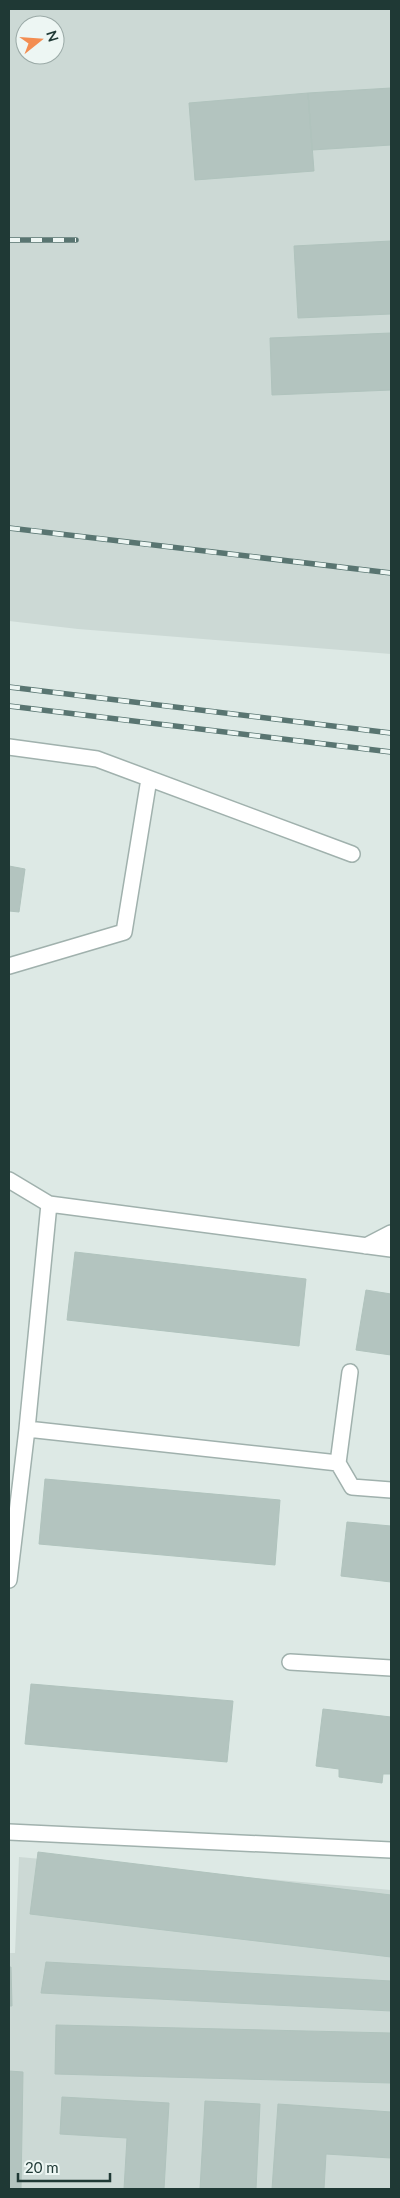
<svg xmlns="http://www.w3.org/2000/svg" width="400" height="2198" font-family="Lato,sans-serif">
<style>
.built{fill:#ccd9d5;fill-rule:evenodd}
.building{fill:#b3c4bf;stroke:#b0c3bd}
.lines{fill:none;stroke-linecap:round;stroke-linejoin:round}
.lane-casing{stroke:#a0b1ad;stroke-width:18}
.lane{stroke:#fff;stroke-width:15}
.rail-casing{stroke:#597571;stroke-width:5.5}
.rail{stroke:#edf6f3;stroke-width:4;stroke-dasharray:11;stroke-linecap:butt}
</style>
<rect width="100%" height="100%" fill="#dde9e5"/>
<path class="built" d="M9 9H391V654L78 629 9 621ZM25 25H55V55H25Z
M19 1857 391 1890V2189H9V1953H15Z"/>
<path class="building" d="M391 88V145L312 150 308 93Z
M308 93 314 171 195 180 189 103Z
M391 241V314L298 318 294 246Z
M391 333V390L272 395 270 338Z
M9 866 25 869 19 912 9 911Z
M75 1252 306 1279 299 1346 67 1320Z
M366 1290 391 1294V1355L356 1350Z
M45 1479 280 1500 275 1565 39 1544Z
M347 1522 391 1526V1582L341 1576Z
M31 1684 233 1701 227 1762 25 1744Z
M323 1709 391 1717V1774H383L382 1783 339 1777V1769L316 1766Z
M38 1852 391 1895V1957L30 1914Z
M46 1962 391 1981V2011L41 1993Z
M9 1967H11L12 2006H9Z
M56 2025 391 2033V2083L55 2074Z
M9 2071 23 2072 21 2189H9Z
M62 2097 169 2103 164 2189H124L127 2138 60 2134Z
M205 2101 260 2104 256 2189H200Z
M278 2104 391 2112V2158L326 2154 324 2189H272Z"/>
<g class="lines">
<g class="lane-casing">
<path id="lane" d="M9 747 97 759 352 854
M9 966 124 932 149 779
M9 1180 49 1204
M366 1246 391 1233
M27 1429 338 1463 352 1487 391 1490
M338 1463 350 1372
M9 1580 27 1429 49 1204 391 1249
M290 1662 391 1668
M9 1832 391 1850"/>
</g>
<use href="#lane" class="lane"/>
<g class="rail-casing">
<path id="rail" d="M9 240H76
M9 528 391 573
M9 687 391 733
M9 706 391 752"/>
</g>
<use href="#rail" class="rail"/>
</g>
<rect width="400" height="2198" fill="none" stroke="#1f3935" stroke-width="20"/>
<g transform="translate(40 40) rotate(73)"><circle r="24" fill="#edf6f3" stroke="#9baaa7"/>
<path d="M0-4L9 19L0 12L-9 19Z" fill="#f38d51"/>
<text y="-8" font-size="14" font-weight="bold" text-anchor="middle" fill="#1f3935">N</text>
</g>
<path d="M18 2173v8h92v-8" fill="none" stroke="#1f3935" stroke-width="2.5"/>
<text x="25" y="2173" font-size="15" fill="#1f3935" stroke="#edf6f3" stroke-width="4" paint-order="stroke">20 m</text>
</svg>
